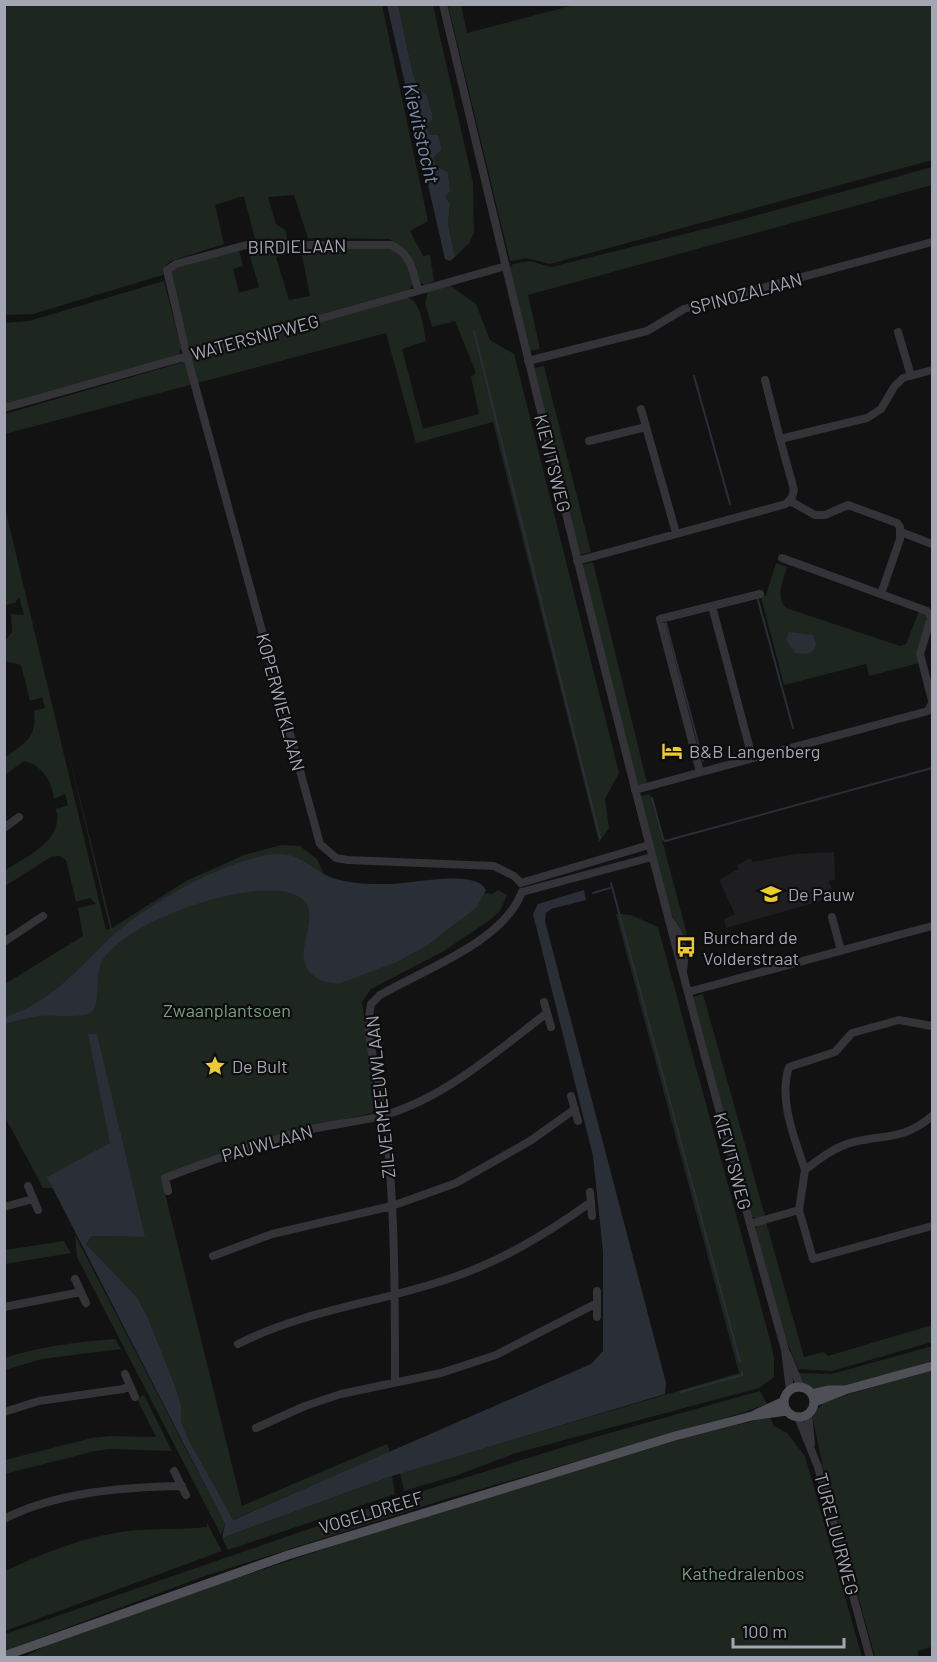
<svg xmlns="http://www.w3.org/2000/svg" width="937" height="1662" font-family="Barlow,sans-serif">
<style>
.built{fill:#1e1e20}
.green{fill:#1e2620}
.water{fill:#292e37}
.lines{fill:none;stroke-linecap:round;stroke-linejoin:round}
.stream{stroke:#292e37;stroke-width:2}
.minor{stroke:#333338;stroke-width:8}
.major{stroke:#4f5057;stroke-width:9}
.labels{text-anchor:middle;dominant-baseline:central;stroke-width:4.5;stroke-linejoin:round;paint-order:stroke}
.street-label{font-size:18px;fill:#a4a6b4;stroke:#0d0d0e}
.poi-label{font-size:18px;fill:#a4a6b4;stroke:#0d0d0e;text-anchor:start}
.park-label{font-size:18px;fill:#7b9e83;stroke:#0d0d0e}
.water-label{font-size:20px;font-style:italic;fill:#7b8eae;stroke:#0d0d0e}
</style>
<rect width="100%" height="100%" fill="#121213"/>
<path class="built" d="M834 852 835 880 829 881 834 897 726 928 724 919 735 914 719 880 738 869 737 865 751 858 753 862 795 854Z"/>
<path class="green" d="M5 5H382L428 221 410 231 423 256 430 255 434 281 425 285 417 281 411 257 390 239 308 238 294 195 268 197 276 224 285 230 288 240 255 239 244 197H240L215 205 224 244 171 261 165 266 163 275 33 314 5 315Z
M398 5H433L473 183 474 232 470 242 455 257 448 223 450 204 445 196 450 192 448 172 436 166 434 157 442 149 438 135H429L427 127 433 117 427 95 418 87 413 74Z
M448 5H461L467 33 574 5H932V160L550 264 526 258 510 261Z
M932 167V185L528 295 540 349 530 351 510 268 513 264 530 261 551 267 729 223Z
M390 247C402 257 419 273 410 289L191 351 187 347 170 274 172 269 239 250 243 266 233 269 239 293 259 287 248 249 284 248 287 254 276 257 289 300 310 296 301 250Z
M164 281 181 348 179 355 5 405 4 323 29 321Z
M448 284 476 304 490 340 514 354 619 773 605 799 609 828 599 842 493 422 416 443 386 333 5 434V414L406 297C422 301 423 327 426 341L402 349 423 429 479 414 471 377 475 374V370L455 321 432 327 425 303 428 291Z
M544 366 591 552 579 555 534 368Z
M4 504 106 930 110 929 65 738 112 928 186 881 244 855 281 845 300 846 317 859 358 951 397 962C437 940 455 928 485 893L492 894 498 890 507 895 500 911 490 920 444 951 371 989 362 1002 376 1105 372 1113C299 1129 230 1147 161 1177L242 1506 387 1444 390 1452 232 1520 190 1442 181 1422V1405L174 1383 148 1318 137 1297 86 1244 92 1236 144 1237 132 1188 123 1191 43 1188 5 1117V984L83 936 78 908 96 904 90 898 76 902 66 860 59 856 51 857 5 886V870C27 857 65 839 56 809L68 805 65 794 54 799C52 781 42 765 24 761L5 775V758C25 742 37 739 34 711L45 708 42 697 30 701 21 665 5 661V641L12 632 11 614 24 615 19 597 15 603 6 605 5 598Z
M593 562 647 783 638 786 582 565Z
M776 563 787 567C783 581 775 596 786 608L900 646 906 644 919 611 924 614 928 623 917 649 919 663 869 676 866 664 784 685 761 597 766 595Z
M650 794 688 938 682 940 670 910 641 796Z
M616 914 631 915 658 927 770 1340 774 1358V1377L759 1388 516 1453 458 1475 404 1491 400 1473 739 1373Z
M703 994 765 1216 757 1219 751 1216 693 997Z
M766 1222 804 1357 824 1352 828 1356 932 1325V1342L832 1371 798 1369 785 1337 755 1230 758 1225Z
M75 1235 225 1524 221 1535 77 1257Z
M64 1241 71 1253 5 1264V1250Z
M115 1339 121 1349 42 1359 5 1370V1358C40 1346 78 1342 115 1339Z
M932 1346V1361C909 1368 834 1393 814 1389 805 1388 801 1379 799 1373L832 1374Z
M932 1369V1647L918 1651V1657H875L825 1477 812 1415 824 1402Z
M760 1391 767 1404 742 1413 440 1501 202 1577 5 1651V1634L384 1503 599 1436Z
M144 1395 172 1451 111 1449 95 1451 5 1474V1460L92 1438 111 1436 156 1437 137 1399Z
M770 1417 774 1426 787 1433 805 1456 862 1657 26 1656 51 1643 126 1615 381 1530 691 1436Z
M392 1476 395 1494 228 1550 222 1538Z
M207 1523 222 1551 5 1631V1571C44 1553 85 1536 128 1531 154 1528 181 1530 207 1527Z"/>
<path class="water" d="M387 5H398L413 74 418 87 427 95 433 117 427 127 429 135H438L442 149 434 157 436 166 448 172 450 192 445 196 450 204 448 223 455 257 450 261 445 259Z
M789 632 813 635 816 644 814 650 808 654 795 653 786 640Z
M277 854C301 854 310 868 330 877 347 884 371 884 389 884 411 884 476 868 486 890L477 907 428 945 397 962 341 983C320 985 300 972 304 948 309 920 321 896 279 891 232 886 132 920 104 958 92 973 103 1006 90 1013 81 1018 52 1015 40 1016 28 1017 16 1021 5 1024V1017C49 1004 78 969 110 938 145 905 228 857 277 854Z
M584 890 586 900 551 909 546 913 545 921 666 1383 665 1394 392 1476 222 1538 225 1524 47 1177 110 1143 88 1034H97L145 1237 92 1236 86 1244 137 1297 148 1318 174 1383 181 1405V1422L190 1442 233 1520 591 1364 603 1351V1252L593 1156 533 914 538 904Z"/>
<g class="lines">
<path class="stream" d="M474 331 600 838
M694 376 730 504
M758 600 793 728
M666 623 703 761
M652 798 663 839 665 841 932 768
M611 883 740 1362
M593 893 610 888
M681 1392 742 1375V1372"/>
<path class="minor" d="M443 4C550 455 660 904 785 1350L790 1390
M418 290C413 271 411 254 391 245H246L176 264 167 270 187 356 320 844 336 858 348 860 494 866 514 876 521 883
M898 332 911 376
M528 361 647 331 684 309 932 242
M765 380 780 439
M4 408 506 266
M641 409 676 533
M589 441 646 427
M790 501 815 515H825L848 505 897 523 900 527V539L881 594
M901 532 932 544
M782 558 927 611 931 618 920 654 932 700
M577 561 786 504 792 497 794 490 780 439 867 418 881 409 894 387 903 378 932 370
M752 757 712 606 760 594
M700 772 660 619 712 606
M635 790 928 711 932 703
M4 828 19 817
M521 883 649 845
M522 892 652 857
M832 917 841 951
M669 920C681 932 686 955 683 971
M4 942 43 916
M688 992 932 926
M544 1002 551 1027
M571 1096 578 1121
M805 1170C795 1139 778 1100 789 1067L835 1052 852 1033 899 1020 932 1026
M28 1186 38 1210
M168 1191 165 1178C212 1160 259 1143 308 1130 333 1124 360 1122 385 1115 446 1097 497 1051 547 1013
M590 1192 592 1216
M4 1207 33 1199
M799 1210 805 1170C819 1159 836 1146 854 1142 887 1134 904 1140 932 1116
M750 1224 799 1210 813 1259 932 1226
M213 1256 272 1234 392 1206 456 1183 530 1141 575 1109
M75 1279 86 1303
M4 1307 81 1292
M597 1317V1291
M238 1344C306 1310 372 1304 442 1281 497 1264 545 1235 591 1202
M787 1354 801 1388
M125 1374 135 1397
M395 1382C395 1293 395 1204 385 1116 381 1080 363 1040 371 1004L380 995C425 969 503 942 522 892
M4 1412 39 1401 123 1389 130 1386
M808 1414 811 1444
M798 1417 818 1467 870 1658
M256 1428 305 1406 341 1394 441 1373 496 1355 597 1303
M174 1471 186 1495
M4 1519C56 1492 124 1487 182 1486"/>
<path class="major" d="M784 1402a15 15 0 1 1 30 0a15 15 0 1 1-30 0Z
M812 1394 829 1390H843
M814 1402 845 1390 932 1366
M754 1415 784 1401
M4 1656 288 1555 675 1436 752 1416 787 1411"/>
</g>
<defs>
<g id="hotel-bare" transform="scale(1.62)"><path d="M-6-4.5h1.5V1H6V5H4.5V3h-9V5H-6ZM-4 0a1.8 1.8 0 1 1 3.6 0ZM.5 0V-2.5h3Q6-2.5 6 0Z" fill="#ebca32" stroke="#0d0d0e" stroke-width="2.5" paint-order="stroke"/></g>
<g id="school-bare" transform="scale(1.62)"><path d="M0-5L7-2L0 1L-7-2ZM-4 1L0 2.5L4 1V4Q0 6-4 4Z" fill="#ebca32" stroke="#0d0d0e" stroke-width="2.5" paint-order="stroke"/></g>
<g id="bus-bare" transform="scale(1.62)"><path d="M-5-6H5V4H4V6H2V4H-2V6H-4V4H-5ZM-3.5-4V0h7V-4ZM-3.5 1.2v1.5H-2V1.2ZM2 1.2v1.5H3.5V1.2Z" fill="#ebca32" stroke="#0d0d0e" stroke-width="2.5" paint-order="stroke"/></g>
<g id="sight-bare" transform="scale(1.62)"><path d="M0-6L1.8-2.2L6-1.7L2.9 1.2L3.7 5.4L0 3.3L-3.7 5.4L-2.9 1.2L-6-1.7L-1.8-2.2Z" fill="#ebca32" stroke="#0d0d0e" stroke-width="2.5" paint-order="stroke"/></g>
</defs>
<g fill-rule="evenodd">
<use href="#hotel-bare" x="672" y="751"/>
<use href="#school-bare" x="771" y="894"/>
<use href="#bus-bare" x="686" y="947"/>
<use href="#sight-bare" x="215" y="1066"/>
</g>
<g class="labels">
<g class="street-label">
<text transform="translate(297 246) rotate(-1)">BIRDIELAAN</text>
<text transform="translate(746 293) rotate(-15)">SPINOZALAAN</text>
<text transform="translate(255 337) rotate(-15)">WATERSNIPWEG</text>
<text transform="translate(553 463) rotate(76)">KIEVITSWEG</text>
<text transform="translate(281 702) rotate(75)">KOPERWIEKLAAN</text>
<text transform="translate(380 1097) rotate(-96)">ZILVERMEEUWLAAN</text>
<text transform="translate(267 1143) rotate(-16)">PAUWLAAN</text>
<text transform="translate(733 1161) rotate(75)">KIEVITSWEG</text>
<text transform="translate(371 1512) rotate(-17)">VOGELDREEF</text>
<text transform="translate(837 1534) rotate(75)">TURELUURWEG</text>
</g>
<g class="poi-label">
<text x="689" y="751">B&amp;B Langenberg</text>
<text x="788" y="894">De Pauw</text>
<text x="703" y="937">Burchard de<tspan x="703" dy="21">Volderstraat</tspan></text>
<text x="232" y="1066">De Bult</text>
</g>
<g class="park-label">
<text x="227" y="1010">Zwaanplantsoen</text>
<text x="743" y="1573">Kathedralenbos</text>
</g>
<g class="water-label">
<text transform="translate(422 133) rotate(77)">Kievitstocht</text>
</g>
</g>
<rect width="937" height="1662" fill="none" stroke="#a4a6b4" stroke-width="12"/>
<path d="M733 1638v9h111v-9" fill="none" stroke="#a4a6b4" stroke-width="3"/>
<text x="742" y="1638" font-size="18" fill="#a4a6b4" stroke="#0d0d0e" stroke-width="4.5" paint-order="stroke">100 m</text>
</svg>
